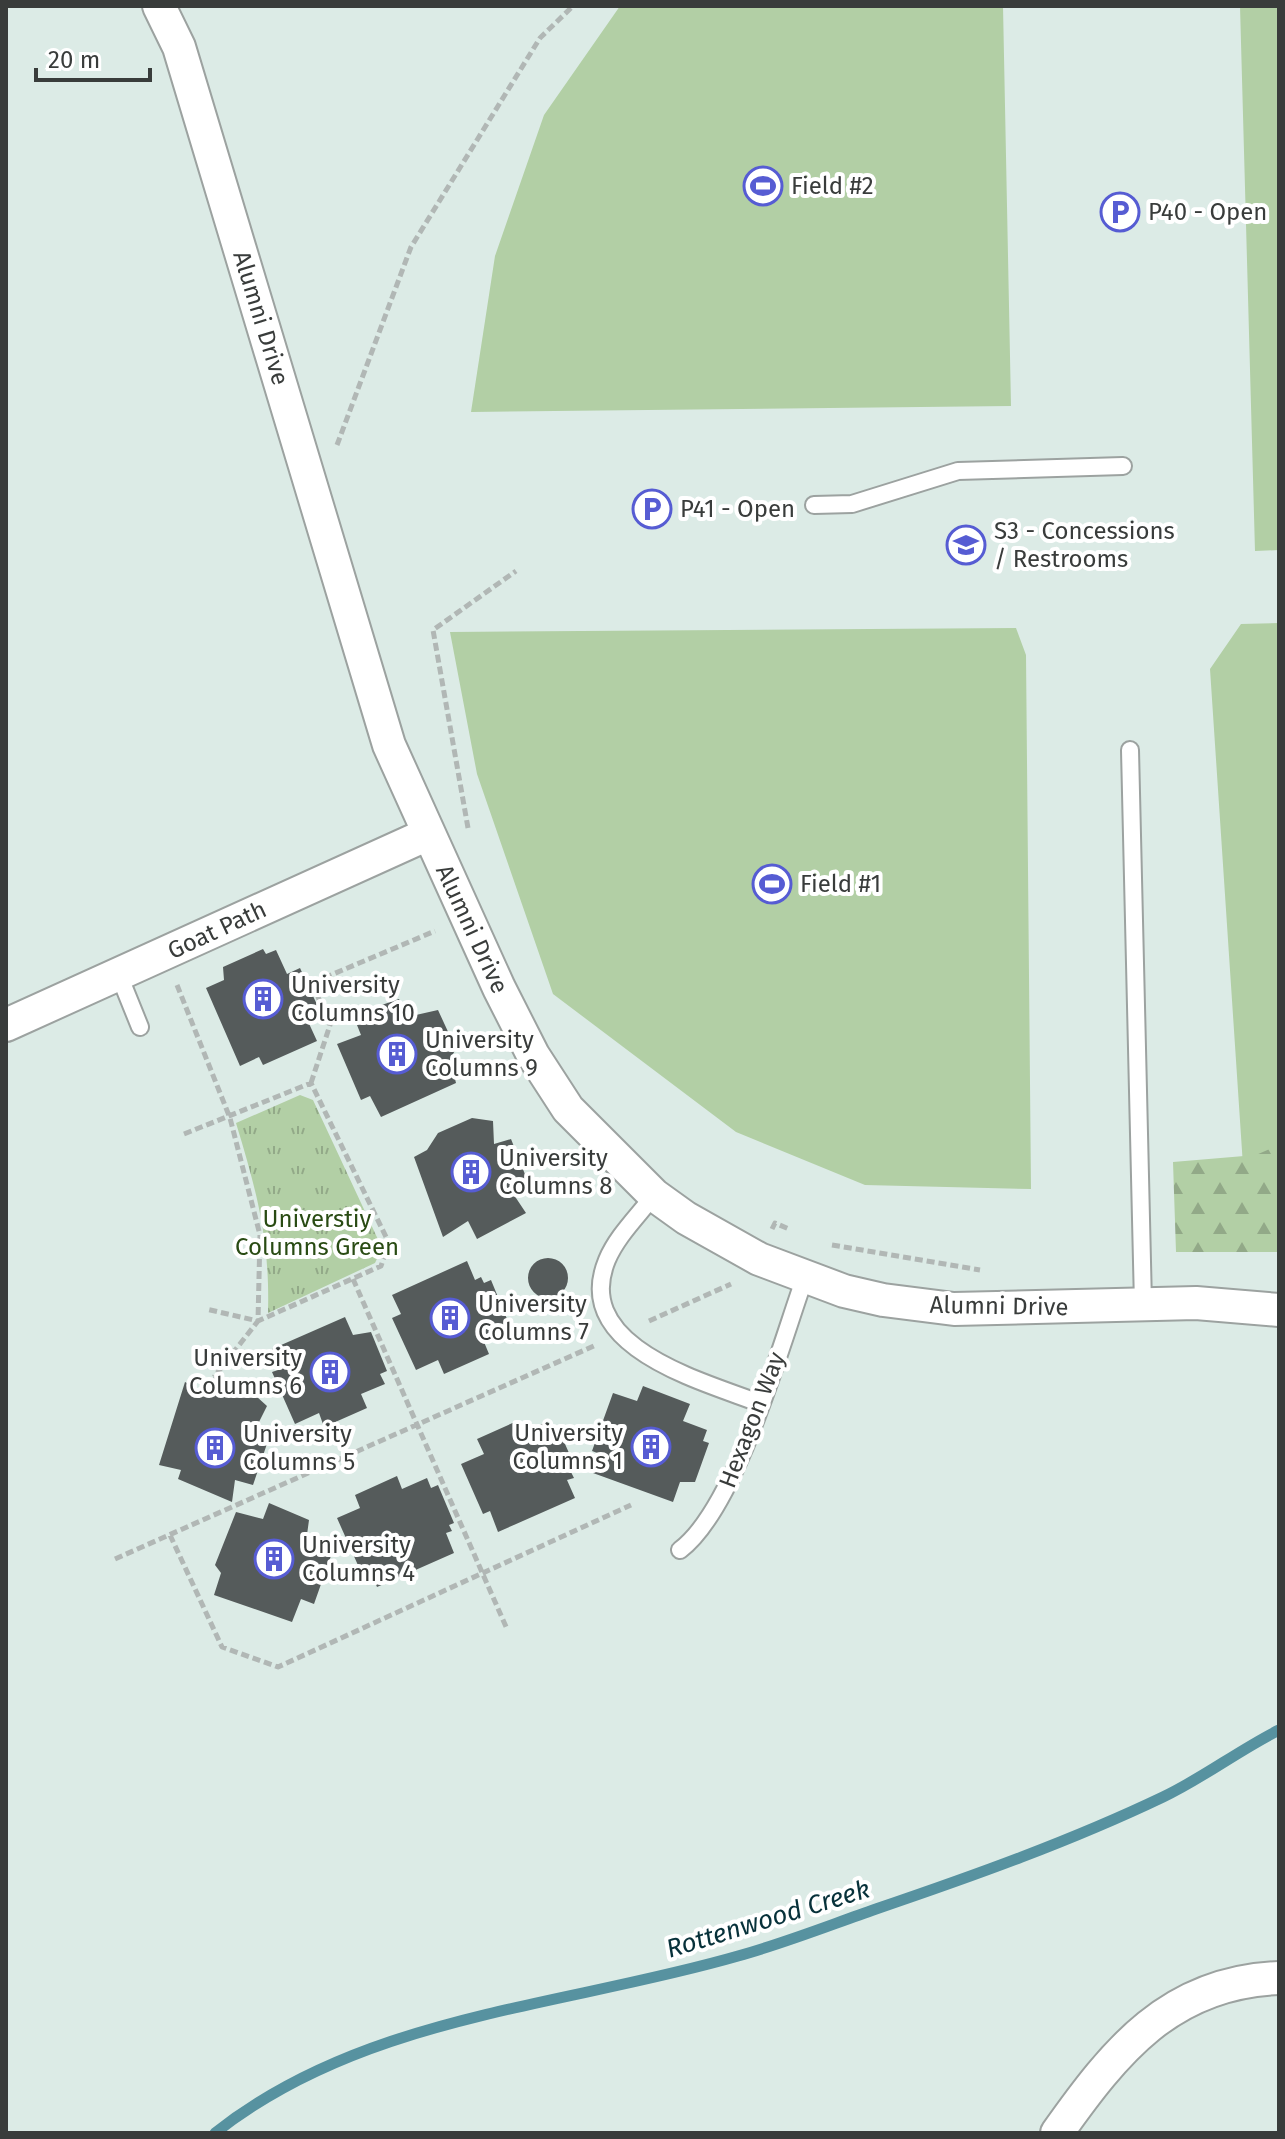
<svg xmlns="http://www.w3.org/2000/svg" width="1285" height="2139" font-family="'Fira Sans',sans-serif">
<style>
.built{fill:#dcebe6}
.green{fill:#b2cfa5}
.forest{fill:url(#forest-firs)}
.park{fill:url(#park-tufts)}
.lines{fill:none;stroke-linecap:round;stroke-linejoin:round}
.stream{stroke:#5792a0;stroke-width:11}
.building{fill:#555b5b}
.service-casing{stroke:#9ca2a0;stroke-width:20}
.minor-casing{stroke:#9ca2a0;stroke-width:36}
.path{stroke:#b1b7b5;stroke-width:5;stroke-dasharray:8 4;stroke-linecap:butt}
.service{stroke:#fff;stroke-width:16}
.minor{stroke:#fff;stroke-width:32}
.labels{text-anchor:middle;dominant-baseline:central;stroke-width:8;stroke-linejoin:round;paint-order:stroke}
.poi-label{font-size:24px;fill:#393c3b;stroke:#fff;text-anchor:start}
.street-label{font-size:24px;fill:#393c3b;stroke:#fff}
.park-label{font-size:24px;fill:#294b13;stroke:#fff}
.water-label{font-size:26px;font-style:italic;fill:#07313a;stroke:#fff}
</style>
<defs>
<pattern id="forest-firs" width="22" height="20" patternUnits="userSpaceOnUse" patternTransform="scale(2)"><rect width="22" height="20" fill="#b2cfa5"/><path d="M5 1l3.5 6h-7zM16 11l3.5 6h-7z" fill="#92a988"/></pattern>
<pattern id="park-tufts" width="24" height="20" patternUnits="userSpaceOnUse" patternTransform="scale(2)"><rect width="24" height="20" fill="#b2cfa5"/><path d="M3 7l-1-3M5 7V3M7 7l1-3M15 17l-1-3M17 17v-4M19 17l1-3" fill="none" stroke="#92a988"/></pattern>
</defs>
<rect width="100%" height="100%" fill="#eff6f4"/>
<path class="built" d="M6 6H1279V2133H6Z"/>
<path class="green" d="M620 6H1003L1011 406 471 412 495 256 544 115Z
M1240 6H1279V550L1255 551Z
M1279 623V1193L1245 1196 1210 669 1241 624Z
M1016 628 1026 655 1031 1189 865 1185 736 1132 553 994 477 774 450 632Z"/>
<path class="forest" d="M1279 1145V1252H1176L1173 1162 1256 1155Z"/>
<path class="park" d="M300 1095 313 1100 382 1248 375 1263 268 1313C270 1240 257 1192 236 1123Z"/>
<g class="lines">
<path class="stream" d="M215 2133C364 2015 562 2007 738 1956 785 1943 830 1925 876 1909 973 1876 1071 1841 1163 1797 1203 1778 1239 1750 1279 1730"/>
</g>
<path class="building" d="M263 949 266 954 276 950 287 974 300 968 320 1011 306 1017 317 1041 263 1065 259 1057 240 1066 206 988 224 980 223 967Z
M399 999 407 1017 438 1010 456 1049 450 1059 456 1083 381 1117 370 1096 361 1100 337 1044 361 1035 353 1015Z
M472 1118 493 1121 494 1144 511 1139 530 1187 514 1195 526 1213 477 1239 468 1221 443 1237 414 1157 427 1150 438 1133Z
M528 1278a20 20 0 1 1 40 0a20 20 0 1 1-40 0Z
M467 1261 475 1280 481 1277 484 1283 491 1280 507 1319 504 1320 508 1331 484 1342 489 1354 444 1374 438 1360 416 1370 392 1318 401 1314 392 1295Z
M345 1317 353 1335 371 1332 387 1371 380 1374 385 1384 361 1394 367 1408 324 1427 319 1413 295 1424 272 1372 281 1369 272 1349Z
M214 1377 244 1385 267 1406 256 1428 271 1432 253 1485 235 1480 232 1502 178 1479 181 1470 159 1465 185 1382 205 1392Z
M643 1386 690 1404 683 1421 707 1430 703 1441 709 1443 695 1482H680L673 1502 593 1473 600 1454 592 1451 613 1393 637 1401Z
M517 1421 522 1432 547 1422 551 1431 558 1428 576 1469 571 1472 574 1478 567 1480 575 1498 498 1532 490 1511 483 1514 461 1464 484 1454 477 1439Z
M397 1476 402 1489 427 1478 431 1488 438 1485 454 1523 449 1525 452 1531 446 1533 454 1553 377 1587 369 1568 361 1572 337 1518 360 1508 355 1495Z
M269 1503 309 1520 306 1542 332 1553 314 1604 301 1599 292 1622 214 1595 221 1573 215 1565 236 1512 263 1519Z"/>
<g class="lines">
<g class="service-casing">
<path id="service" d="M814 505 852 504 958 471 1123 466
M1130 750 1143 1304
M119 975 140 1027
M654 1195C638 1216 617 1236 607 1260 571 1347 702 1381 759 1403
M680 1550C736 1508 780 1347 805 1277"/>
</g>
<g class="minor-casing">
<path id="minor" d="M159 6 179 47 389 745 499 988 533 1055 568 1109 654 1195 686 1218 759 1259 844 1291 883 1300 954 1309 1196 1303 1279 1310
M6 1025 428 834
M1057 2133C1115 2051 1170 1982 1279 1978"/>
</g>
<path class="path" d="M337 445 411 247 540 38 573 6
M468 828 433 630 516 571
M177 985 230 1118 260 1235 258 1321 214 1377
M311 1083 330 1025 312 983 435 931
M184 1134 311 1083 389 1243 381 1266 258 1321 206 1309
M772 1229 775 1223 789 1229
M832 1245 980 1270
M353 1279 507 1629
M649 1321 731 1284
M170 1535 222 1647 278 1667 631 1505
M115 1559 596 1345"/>
<use href="#service" class="service"/>
<use href="#minor" class="minor"/>
</g>
<defs>
<g id="stadium-ring" transform="scale(2)"><circle r="9.5" fill="#fff" stroke="#565cd3" stroke-width="1.5"/><path d="M0-5a6.5 5 0 1 0 0 10a6.5 5 0 1 0 0-10ZM-3.5-1.8h7v3.6h-7Z" fill="#565cd3"/></g>
<g id="parking-ring" transform="scale(2)"><circle r="9.5" fill="#fff" stroke="#565cd3" stroke-width="1.5"/><path d="M-3.5-5.5H1a3.5 3.5 0 0 1 0 7H-1V5.5H-3.5ZM-1-3.4V-.6H.8a1.4 1.4 0 0 0 0-2.8Z" fill="#565cd3"/></g>
<g id="university-ring" transform="scale(2)"><circle r="9.5" fill="#fff" stroke="#565cd3" stroke-width="1.5"/><path d="M0-5L7-2L0 1L-7-2ZM-4 1L0 2.5L4 1V4Q0 6-4 4Z" fill="#565cd3"/></g>
<g id="building-ring" transform="scale(2)"><circle r="9.5" fill="#fff" stroke="#565cd3" stroke-width="1.5"/><path d="M-4-6H4V6H1V3H-1V6H-4ZM-2.5-4.3h1.7v1.8h-1.7ZM.8-4.3h1.7v1.8H.8ZM-2.5-1h1.7V.8h-1.7ZM.8-1h1.7V.8H.8Z" fill="#565cd3"/></g>
</defs>
<g fill-rule="evenodd">
<use href="#stadium-ring" x="763" y="186"/>
<use href="#parking-ring" x="1120" y="212"/>
<use href="#parking-ring" x="652" y="509"/>
<use href="#university-ring" x="966" y="545"/>
<use href="#stadium-ring" x="772" y="884"/>
<use href="#building-ring" x="263" y="999"/>
<use href="#building-ring" x="397" y="1054"/>
<use href="#building-ring" x="471" y="1172"/>
<use href="#building-ring" x="450" y="1318"/>
<use href="#building-ring" x="330" y="1372"/>
<use href="#building-ring" x="651" y="1447"/>
<use href="#building-ring" x="215" y="1448"/>
<use href="#building-ring" x="274" y="1559"/>
</g>
<g class="labels">
<g class="poi-label">
<text x="791" y="186">Field #2</text>
<text x="1148" y="212">P40 - Open</text>
<text x="680" y="509">P41 - Open</text>
<text x="994" y="531">S3 - Concessions<tspan x="994" dy="28">/ Restrooms</tspan></text>
<text x="800" y="884">Field #1</text>
<text x="291" y="985">University<tspan x="291" dy="28">Columns 10</tspan></text>
<text x="425" y="1040">University<tspan x="425" dy="28">Columns 9</tspan></text>
<text x="499" y="1158">University<tspan x="499" dy="28">Columns 8</tspan></text>
<text x="478" y="1304">University<tspan x="478" dy="28">Columns 7</tspan></text>
<text x="302" y="1358" text-anchor="end">University<tspan x="302" dy="28">Columns 6</tspan></text>
<text x="623" y="1433" text-anchor="end">University<tspan x="623" dy="28">Columns 1</tspan></text>
<text x="243" y="1434">University<tspan x="243" dy="28">Columns 5</tspan></text>
<text x="302" y="1545">University<tspan x="302" dy="28">Columns 4</tspan></text>
</g>
<g class="street-label">
<text transform="translate(261 318) rotate(73)">Alumni Drive</text>
<text transform="translate(472 929) rotate(65)">Alumni Drive</text>
<text transform="translate(217 930) rotate(-25)">Goat Path</text>
<text transform="translate(999 1306) rotate(1)">Alumni Drive</text>
<text transform="translate(752 1420) rotate(-69)">Hexagon Way</text>
</g>
<g class="park-label">
<text x="317" y="1219">Universtiy<tspan x="317" dy="28">Columns Green</tspan></text>
</g>
<g class="water-label">
<text transform="translate(768 1919) rotate(-17)">Rottenwood Creek</text>
</g>
</g>
<rect width="1285" height="2139" fill="none" stroke="#393c3b" stroke-width="16"/>
<path d="M36 68v12h114v-12" fill="none" stroke="#393c3b" stroke-width="4"/>
<text x="48" y="68" font-size="24" fill="#393c3b" stroke="#ffffff" stroke-width="6" paint-order="stroke">20 m</text>
</svg>
